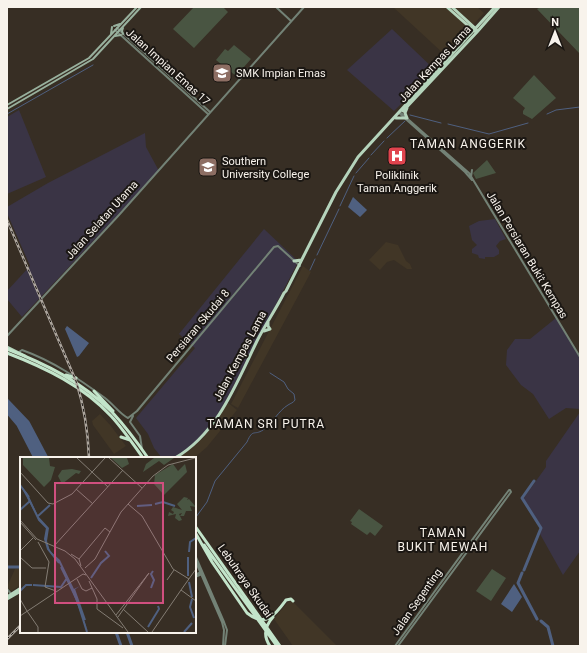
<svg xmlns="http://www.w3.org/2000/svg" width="587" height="653" font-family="Roboto,sans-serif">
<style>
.commercial{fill:#413626}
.industrial{fill:#3a3445}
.green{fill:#495542}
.water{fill:#4f6080}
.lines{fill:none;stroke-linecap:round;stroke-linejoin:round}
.stream{stroke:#4f6080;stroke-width:1}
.river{stroke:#4f6080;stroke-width:3}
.tertiary{stroke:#738276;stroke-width:2}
.secondary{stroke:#98b09d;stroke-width:2}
.primary{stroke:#b5d4bc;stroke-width:3}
.trunk{stroke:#c2e4ca;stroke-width:3}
.rail-casing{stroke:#ada69e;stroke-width:2.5}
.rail{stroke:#1b1713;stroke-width:1;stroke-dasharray:3;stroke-linecap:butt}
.labels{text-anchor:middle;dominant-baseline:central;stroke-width:4;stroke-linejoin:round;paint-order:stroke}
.street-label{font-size:11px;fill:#f8f3ec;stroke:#1b1713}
.poi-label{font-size:11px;fill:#f8f3ec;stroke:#1b1713;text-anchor:start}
.neighbourhood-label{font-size:12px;letter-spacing:1px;fill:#f8f3ec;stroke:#1b1713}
.inset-river{fill:none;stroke:#4f6080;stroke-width:2}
.inset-road{fill:none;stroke:#847d74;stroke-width:1}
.view{fill:#d04f7f;fill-opacity:0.15;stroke:#d04f7f;stroke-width:2}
.inset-edge{fill:none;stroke:#f8f3ec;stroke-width:2}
</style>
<rect width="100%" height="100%" fill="#372e24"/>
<path class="commercial" d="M393 7H477L484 13 445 55Z
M386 242 398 245 406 261 410 264 412 269H407L394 260 387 262 380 270 369 260Z
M303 266 311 272 238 408 231 404Z
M227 402 237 410 207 447 194 458H177L202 439Z
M100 414 111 426 126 446 114 454 93 425 92 421Z
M15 569H21V585L11 591 7 587Z
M290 601 293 602 337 646H293L274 619 287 603Z"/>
<path class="industrial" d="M392 29 435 70 394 111 347 70Z
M19 110 46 177 7 194V117Z
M145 133 146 147 159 171 22 317 7 299V291L30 266 7 213V207L48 183Z
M495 219 506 239 500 241 496 246 499 250V254L494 257H485V259L479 258 478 255 472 253V249L477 245 472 240 469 226 479 221Z
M264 229 298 261 296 266 223 406 215 418 202 435 187 450 173 458H162L154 448 148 434 136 418 195 348 179 334Z
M556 318 580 358V409L566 408 549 419 533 394 521 385 506 365 507 350 515 339H530Z
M580 412V551L563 575 540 534 542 528 523 499 546 467V461Z"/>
<path class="green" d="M194 7H223L228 12 194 48 173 29Z
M541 7H580V54L537 9Z
M234 45 251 59 236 76 216 60 225 49 228 51Z
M534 75 556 98 532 119 523 114V111L525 108 513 98Z
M487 160 496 173 476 179 473 173Z
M359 509 383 526 375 536 370 532 367 535 351 524 352 522 350 521Z
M492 569 506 578 491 601 476 591Z"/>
<path class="water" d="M353 197 366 209 367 210 360 217 348 207Z
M67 326 89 343 79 356 77 357 65 329Z
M7 400 28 422 47 458H35L18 425 7 412Z
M514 584 522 597 512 612 501 604Z"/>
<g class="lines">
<path class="stream" d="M7 114 93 65
M547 114 556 110 580 107
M410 115 441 123
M448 124 489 134 528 123
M387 138 405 121
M371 155 384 141
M356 173 369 158
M340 206 354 176
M317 255 339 209
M310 270 315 259
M196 517 207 502 215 481 247 442C253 428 254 436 263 430 273 423 278 411 288 405 291 403 293 403 295 400L294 394 288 389 284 382 270 373"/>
<path class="river" d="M7 400 28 422 47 458
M7 412 18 425 35 458
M7 567H21
M524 570 541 528 522 498 534 481
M522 573 518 583 537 619
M541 621 548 627 553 646
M116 632 121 646
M127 632 132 646"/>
<path class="tertiary" d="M276 7 291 21
M117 28 210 112
M115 30 208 114
M399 113H401L469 173 580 357
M399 113 465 172 472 180
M471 177 472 170
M7 336 119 215 304 7
M19 352 22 350C53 361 79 379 105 398 113 404 120 414 128 418L137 411 274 247 278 246 300 266
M133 416 130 422 140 436 142 449
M195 555 224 622 227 630 225 646
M195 560 222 622 224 630 223 646
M195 575 201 572
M195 577 202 574
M7 589 12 595
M395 646C433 594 470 542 509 490H510L511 492 398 646"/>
<path class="secondary" d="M114 26 120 24
M123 28 122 31 123 34
M111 34 112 27
M115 36 121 35
M7 105 89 58 137 7
M7 109 93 59 141 7"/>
<path class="primary" d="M447 7 474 31 476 30
M452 7 476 29V30
M403 111 477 32 499 7
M396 118H405
M407 118 405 113 407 108
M294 261 301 260
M284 293 286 291 336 192 358 157 495 7
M264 331 270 329 268 326V322
M7 347 25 356
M175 458C218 433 236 384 257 341 265 325 276 309 284 293
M7 597 21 588
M7 599 21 591"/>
<path class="trunk" d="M7 349C46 364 82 382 112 412 125 426 137 442 148 458
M7 353C46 368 83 386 111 416 123 429 133 444 143 458
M66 375 76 378
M94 391 113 411
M121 437 130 440
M195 526 280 646
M196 534 212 562 247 613C266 628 275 615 286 600L291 599 293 601
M204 545 277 646
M270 646C263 636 265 626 273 617"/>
<g class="rail-casing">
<path id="rail" d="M7 220 76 381C84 406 88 431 89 458
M7 639 21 625"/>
</g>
<use href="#rail" class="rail"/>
</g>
<defs>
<g id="school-square" transform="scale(1)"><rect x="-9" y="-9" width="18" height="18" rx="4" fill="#8d6e63" stroke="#1b1713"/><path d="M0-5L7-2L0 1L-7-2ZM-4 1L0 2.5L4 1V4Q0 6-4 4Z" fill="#fff"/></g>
<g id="hospital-square" transform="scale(1)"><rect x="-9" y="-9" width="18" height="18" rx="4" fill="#e0444e" stroke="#1b1713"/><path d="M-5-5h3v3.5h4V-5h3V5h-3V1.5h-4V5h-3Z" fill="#fff"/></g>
<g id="university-square" transform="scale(1)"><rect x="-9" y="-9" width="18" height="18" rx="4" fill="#8d6e63" stroke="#1b1713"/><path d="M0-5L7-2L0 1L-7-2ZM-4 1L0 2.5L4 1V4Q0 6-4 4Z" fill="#fff"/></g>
</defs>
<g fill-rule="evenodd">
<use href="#school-square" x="222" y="73"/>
<use href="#hospital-square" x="397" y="156"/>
<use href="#university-square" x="208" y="167"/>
</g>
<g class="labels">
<g class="street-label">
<text transform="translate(435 64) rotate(-47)">Jalan Kempas Lama</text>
<text transform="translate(168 67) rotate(42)">Jalan Impian Emas 17</text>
<text transform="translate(102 220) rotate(-48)">Jalan Selatan Utama</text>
<text transform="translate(527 255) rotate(59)">Jalan Persiaran Bukit Kempas</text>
<text transform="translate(198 326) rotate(-50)">Persiaran Skudai 8</text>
<text transform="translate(240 356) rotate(-62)">Jalan Kempas Lama</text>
<text transform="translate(245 581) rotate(55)">Lebuhraya Skudai</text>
<text transform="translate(417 602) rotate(-55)">Jalan Segenting</text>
</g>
<g class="poi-label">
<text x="236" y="73">SMK Impian Emas</text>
<text x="222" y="161">Southern<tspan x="222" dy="13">University College</tspan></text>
<text x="397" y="175" text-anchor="middle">Poliklinik<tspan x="397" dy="13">Taman Anggerik</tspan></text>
</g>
<g class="neighbourhood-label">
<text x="468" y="144">TAMAN ANGGERIK</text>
<text x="266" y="424">TAMAN SRI PUTRA</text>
<text x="443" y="533">TAMAN<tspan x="443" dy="14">BUKIT MEWAH</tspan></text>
</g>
</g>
<g transform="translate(20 457)">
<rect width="176" height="176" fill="#372e24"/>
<path d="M3 1H29L30 9 35 10 31 23 24 30 3 8ZM91 1H107L109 7 102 11ZM134 1H154L144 8 139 4 123 15 126 7ZM153 7 158 14 165 7 167 15 144 38 134 27 135 18ZM52 12 61 14 59 17 56 16 42 27 38 19 42 13ZM164 40 168 41 167 43 169 42 176 50 170 49 172 54H166L164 59H160L162 56 159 57 162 63 159 64 155 61 156 57 148 59 149 55 153 57 154 55 151 53 153 50 162 53 157 47Z" fill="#495542"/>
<path d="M0 28 7 36 18 59 29 71 27 84 30 94 40 103 54 132 60 129 54 133 68 175 47 121 38 104 28 92 25 82 27 71 19 63Z" fill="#4f6080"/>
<path class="inset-river" d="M0 28 9 40M8 40 19 63 27 71 25 82 28 92 39 106M135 47 143 45 155 49M117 49 132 48M0 53 10 44M18 59 30 48M169 95 170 85 176 81M168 100V119M41 110 57 143 67 175M71 121 81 106 89 99 85 94M169 125 172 140M13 128 41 130 47 121M131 131 134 123 131 117 133 114M54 132 65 163M0 134 6 128H12M172 142 170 150 174 161M128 170 139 152 138 149M164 175 172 166"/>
<path class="inset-road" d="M57 1 88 30M89 1 122 31M0 15 28 46 33 47 52 37 85 1M56 32 73 47M108 47 122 59 153 112 169 122M0 63 17 82 45 94 55 102 108 175M0 65 16 83M18 85 29 105 25 130 36 134M34 89 103 13M0 94 13 81M51 97 59 102 61 109M0 100 12 111H26M59 102 85 71 90 75M65 111 75 102 101 55 133 19 148 8 175 1M176 112 161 133 176 144M57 122 62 132 66 134 72 131M147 123 154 113M69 124 77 142V152L103 171M0 142 7 154M103 152 128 175M7 154 18 170V175M96 158 129 116 98 160M0 159 63 117 66 118M132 175 161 133"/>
<path class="view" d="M35 26H143V146H35Z"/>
<rect width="176" height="176" class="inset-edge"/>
</g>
<rect width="587" height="653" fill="none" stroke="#f8f3ec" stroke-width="16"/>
<g transform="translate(555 32)" stroke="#1b1713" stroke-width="3" paint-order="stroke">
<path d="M0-3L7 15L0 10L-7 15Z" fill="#f8f3ec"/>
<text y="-6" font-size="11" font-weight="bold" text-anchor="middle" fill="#f8f3ec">N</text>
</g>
</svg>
